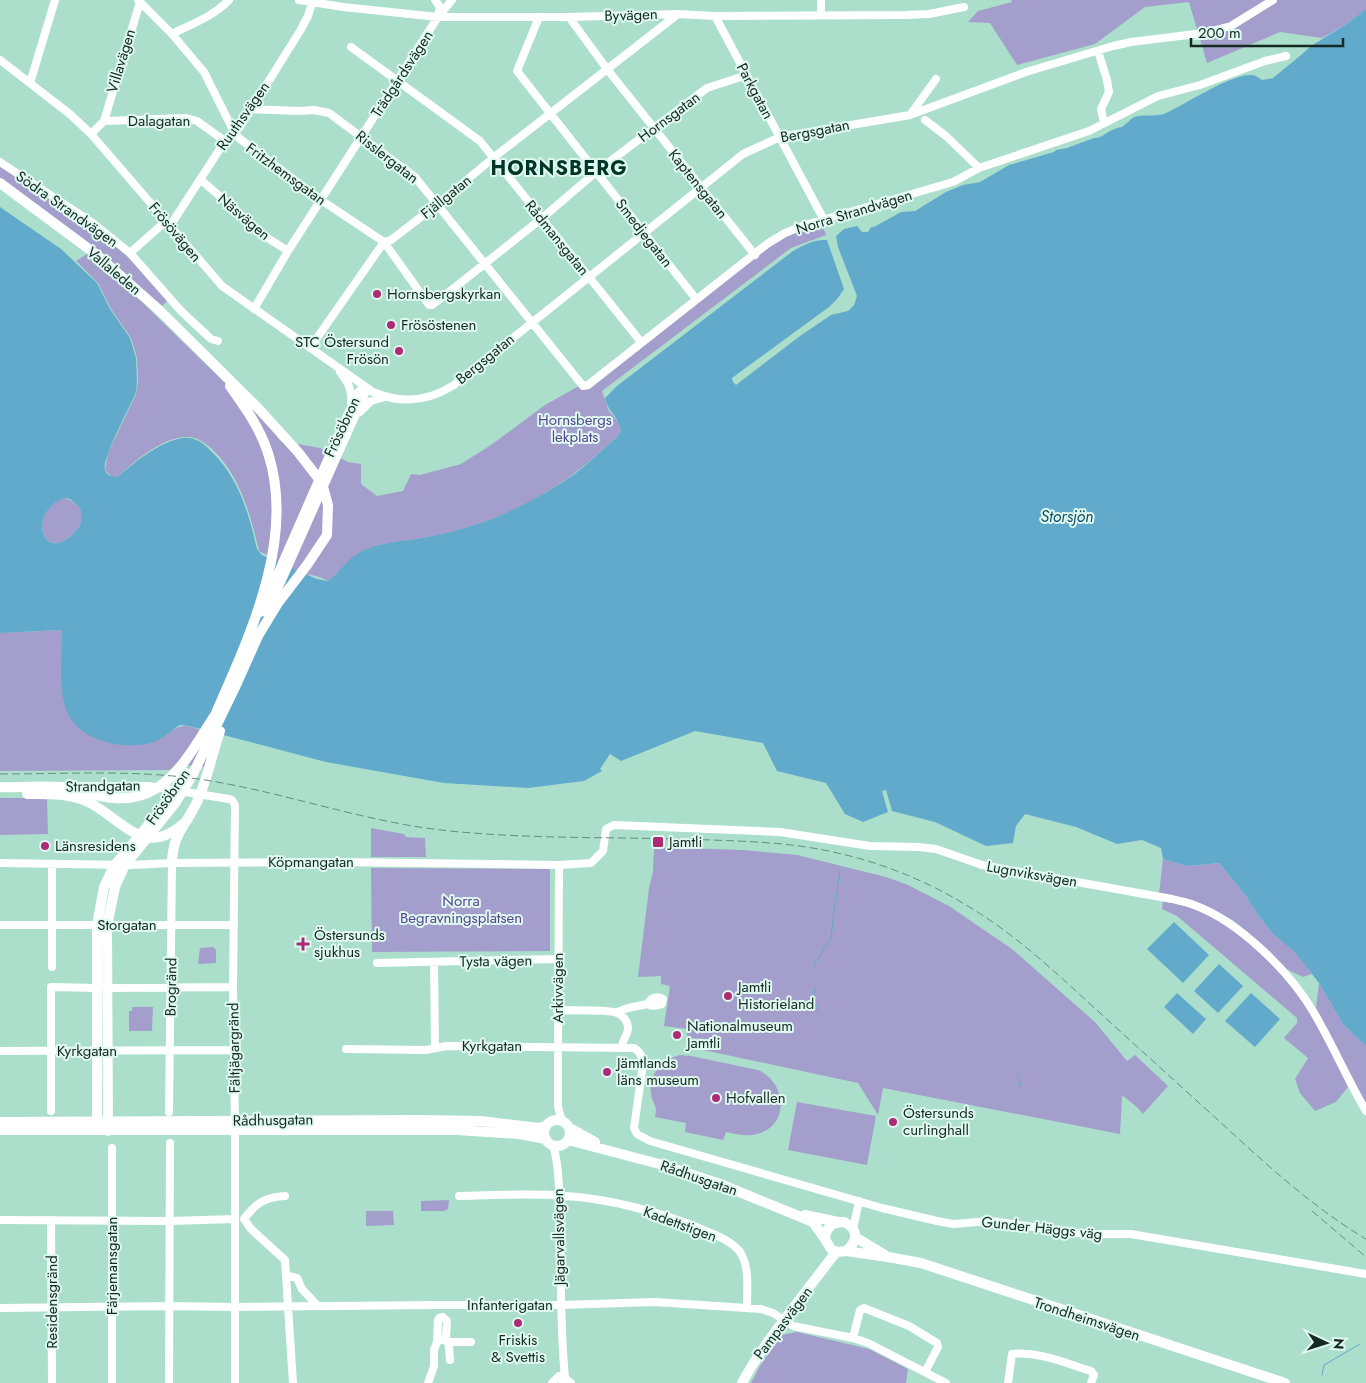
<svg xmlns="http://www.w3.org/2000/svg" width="1366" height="1383" font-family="Jost,sans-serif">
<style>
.green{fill:#a49ecd}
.water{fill:#61aacc;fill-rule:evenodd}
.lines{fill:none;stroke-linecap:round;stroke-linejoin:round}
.stream{stroke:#61aacc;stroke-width:1}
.minor{stroke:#fff;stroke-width:8}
.major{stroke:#fff;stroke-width:10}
.rail{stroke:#678d7f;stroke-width:1;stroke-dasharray:8 4;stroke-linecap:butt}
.poi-dot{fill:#ad2a75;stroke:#e0f9f0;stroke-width:2}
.labels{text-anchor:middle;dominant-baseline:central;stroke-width:4;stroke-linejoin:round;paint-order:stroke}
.street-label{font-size:15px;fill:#142922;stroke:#e0f9f0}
.poi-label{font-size:15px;fill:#142922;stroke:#e0f9f0;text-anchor:start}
.park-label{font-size:15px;fill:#55458f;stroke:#e0f9f0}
.water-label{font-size:16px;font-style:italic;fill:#144f67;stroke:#e0f9f0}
.district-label{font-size:20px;font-weight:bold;letter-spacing:1px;fill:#003628;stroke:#e0f9f0}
</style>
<rect width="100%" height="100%" fill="#abdfcc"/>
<path class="green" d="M1011 0H1366V9L1345 25 1322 38 1280 32 1207 63 1189 2 1145 7 1095 44 1017 65 990 23 968 22 978 11 1012 2Z
M0 165 89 224 129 258 168 300 162 306 99 252 0 179Z
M824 220 822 225 826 235 791 248 602 391 609 411 620 424 621 431 617 437C603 449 590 462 576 472 551 491 522 507 493 519 471 527 446 534 423 538 405 541 387 542 370 548 353 554 342 570 328 581 312 571 290 574 271 576L280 496 247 402 267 422 280 441 320 448 348 462 361 464V484L377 496 403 491 411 474 420 475 461 464 491 445 545 405 586 382 587 385 767 244Z
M87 254 141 301 226 384 261 442 272 481 273 507 269 556 259 551C250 514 241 477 212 449 204 442 196 436 185 437 159 439 136 461 117 477H112L105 470 108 453 136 394 138 382 137 358 131 338 111 309 98 283 76 261Z
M64 498 70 500 79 507C83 516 82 525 75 532 43 566 26 512 64 498Z
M62 630 64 702 173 730C188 720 201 731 216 739L206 767 176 764 170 770 0 771V633Z
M0 798H47L48 834 0 835Z
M371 828 404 834 406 837 425 838 426 857H371Z
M654 847 743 850 797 855 886 877 908 885 949 906 1012 949 1095 1022 1127 1061 1135 1055 1168 1086 1143 1114 1137 1107 1123 1096 1122 1097 1120 1134 883 1088 878 1115 858 1083 703 1050 705 1039 687 1038V1029L664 1026 670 986 661 984V976L638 977 649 888 653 872Z
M1163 859 1186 866 1219 863 1246 896 1258 915 1273 934 1295 951 1312 974 1303 977 1284 968 1269 951 1254 938 1234 921 1218 912 1199 904 1159 894Z
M371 868 550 869V951L372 952Z
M1163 900C1172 903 1183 905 1192 908 1243 927 1284 970 1312 1016 1326 1038 1337 1063 1348 1087L1336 1102 1315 1111 1300 1093 1295 1079 1308 1058 1284 1038 1297 1023V1018L1177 916 1162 909Z
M213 947 216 950V963L198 964 200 948Z
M1319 983 1343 1024 1366 1046V1104L1316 1008Z
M132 1007H153L152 1031H129V1011H132Z
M680 1055 691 1056 758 1070C787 1082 790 1126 757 1134 747 1137 736 1134 726 1132L723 1140 685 1132 686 1123 655 1117C658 1104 653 1106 651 1094 648 1074 662 1060 680 1055Z
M797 1102 876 1116 867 1165 788 1150Z
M449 1200 448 1209 444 1211H421V1201Z
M366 1211H393L394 1225 366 1226Z
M797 1332 869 1349 908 1369 906 1383H751L760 1366 781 1335Z"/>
<path class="water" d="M1366 9V1046L1343 1024 1319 983 1295 952 1273 934 1258 915 1246 896 1219 863 1186 866 1163 859 1161 848 1142 840 1117 844 1076 827 1025 814 1016 826 1013 843 986 846 935 822 892 811 886 790 882 791 888 812 863 822 845 814 826 783 777 771 763 743 695 731 621 761 610 754 600 769 602 771 584 781 528 788 444 783 326 762 189 726 180 725C170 731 162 740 151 743 118 751 71 739 64 702 59 680 62 653 62 630L0 633V207L61 249 97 283 110 309 130 338 136 358 137 382 136 392C131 405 101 460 105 470 107 475 112 477 117 477 136 462 158 442 183 438 194 437 202 442 210 450 239 478 248 511 257 549L262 555 317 579 328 581C339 573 345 562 356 555 374 542 401 542 422 538 446 534 470 527 492 519 521 507 551 491 576 473 590 462 603 449 617 437L621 431C620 418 607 411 605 398L617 386 793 251C804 245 814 239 827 240L844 289 838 298 829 307 732 378 733 382 736 385 800 336 831 315 848 311 854 305 857 296 838 247 836 236 844 229 857 226 862 232H868L871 227H874L901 212 915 211 946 192 963 185 980 182 1009 165 1054 152 1056 150 1067 148 1094 138C1103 138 1107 131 1115 129 1116 128 1121 127 1122 127 1127 124 1129 120 1134 117 1142 114 1154 117 1164 114 1184 106 1237 69 1256 76 1258 77 1260 79 1262 80L1273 78 1301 55 1311 46 1345 25ZM64 498 70 499 79 507C83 516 82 525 75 532 43 566 26 513 64 498Z
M1174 922 1209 955 1183 983 1147 949Z
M1219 964 1243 986 1218 1013 1194 991Z
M1177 993 1206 1019 1193 1034 1164 1007Z
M1251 993 1280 1019 1255 1047 1225 1021Z"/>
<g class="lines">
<path class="stream" d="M836 900 840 870
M823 950 831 938 835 903
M813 969 816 961 818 959 823 951
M814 997 815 987
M814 1001 818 1011
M1019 1071 1017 1076 1021 1080
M1019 1089 1021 1082
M1322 1375 1324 1365 1360 1344"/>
<path class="minor" d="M138 0 172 34 204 72 234 132 240 139 321 200 384 242 429 305H432L444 296 541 219 596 172 707 88 747 75
M299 0 343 7 438 17H569L678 14 715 16 906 15 929 14 964 7
M435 0 440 7 438 15
M821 15V0
M715 16 824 220
M539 17 517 71 696 299
M569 17 607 69 755 255
M172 34C192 24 214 16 229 0
M351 47 480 141 641 342
M1098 51 1107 80 1109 92 1101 109 1104 123
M0 60 71 115 91 134 222 286 373 392C401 404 429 401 454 385L743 154 780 137 910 115 1026 72 1113 46 1131 42 1204 33 1231 26 1273 0
M30 83 55 0
M250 109 299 111 314 110 329 113 415 177 583 386 588 385 767 244 785 233 805 225 953 182 979 168 1089 131 1158 96 1200 85 1265 61 1286 56
M910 115 936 79
M925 120 946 136 979 168
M104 121 140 2
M91 134 104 121 186 118 197 121 225 141
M0 162 93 223 130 253 181 311 211 339 218 341
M201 180 237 211 252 228 288 251
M170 226 225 141 240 127 300 31 308 16 312 3
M130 253 166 221
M254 309 288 251 438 17 452 0
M310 348 384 242 391 240 438 204 493 158 678 14
M340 372C348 383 352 388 351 402
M360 412 371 401 385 397
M260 613 341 428 359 391 365 387
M267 614 365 394V387
M72 789 81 786H148L229 799 232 800 235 805 233 987 235 1129V1383
M0 863 131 865 172 863 336 862 559 865 591 863 603 851 606 829 614 825 780 832 870 846 918 847 936 849 982 865 1172 899C1179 901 1187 902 1194 905 1240 922 1290 972 1314 1013 1333 1045 1347 1079 1366 1111
M559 865 558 1052V1107L562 1121
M0 925H234
M434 962 435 1048
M377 963 558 959
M52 967V864
M108 988 233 987
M557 1010C569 1011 609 1009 617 1013 623 1015 628 1022 628 1028 628 1035 622 1040 622 1047
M617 1012 628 1008 648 1004C652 1007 657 1006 662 1004L663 999C657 996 650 997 648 1004
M346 1049 426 1050 446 1046 634 1048C641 1052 642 1057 643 1064L634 1128 637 1134 650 1141 882 1208 937 1221 953 1224 990 1221 1085 1234H1131L1366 1274
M0 1051 234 1050
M51 1111V987L97 988 101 986
M169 1112 172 863
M553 1145C560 1169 559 1196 560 1221 561 1274 560 1326 565 1378L563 1383
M112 1148V1383
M285 1196C265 1197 256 1203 244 1219L251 1229 285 1260 293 1383
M459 1196C494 1195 530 1193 565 1196 607 1198 663 1213 701 1229 715 1235 731 1240 740 1252 750 1267 747 1291 747 1308
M0 1220 170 1221 235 1219
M51 1220 52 1383
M853 1229 859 1201
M286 1275 297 1278 302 1289 317 1305
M0 1308 169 1306 234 1307 434 1305H560L655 1302 761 1309 773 1313 793 1326 853 1338 868 1343 946 1383
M446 1337 449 1346 450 1360
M853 1338 860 1310 864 1308 909 1326 937 1343 938 1347 925 1372
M447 1342H471
M169 1383 170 1143
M428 1383 434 1366V1350L437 1342 446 1337 447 1321 443 1317 439 1318 438 1320 437 1342
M552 1383 559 1376 565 1378 571 1383
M1008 1383 1012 1354C1039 1351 1065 1363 1091 1371L1094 1375 1091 1383"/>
<path class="major" d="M0 183 97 255 158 309 258 408 298 452 322 483 328 505 327 535 307 565 278 603 258 636 237 683 192 776 176 802 125 865 115 887 107 926 108 1131
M216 713C250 635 296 539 268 453 260 428 245 407 230 386
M0 787C20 788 42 785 62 787 79 790 97 797 114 798 167 803 190 753 215 715
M27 794C47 794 68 793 88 802 113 813 137 848 166 835 175 831 181 827 188 819
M172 863C173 833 185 827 197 802 207 780 212 755 220 731
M544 1133a13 13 0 1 1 26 0a13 13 0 1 1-26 0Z
M0 1122 419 1120 481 1121 539 1128 546 1126
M570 1128 595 1142
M0 1130H457L519 1134 546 1139
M97 1130V925L104 887 114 866 156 816 186 773
M568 1140 663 1165 720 1184 813 1222 825 1239
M805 1215 838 1222
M855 1237 885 1255
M846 1251C858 1241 859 1229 844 1222 832 1222 826 1227 825 1239L831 1249 837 1252 846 1251 888 1257 921 1263 1285 1383
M742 1383C762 1346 788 1315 813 1282 822 1271 828 1261 837 1252"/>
<path class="rail" d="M0 774C70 774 142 769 211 781 289 794 363 821 441 830 521 839 602 837 683 839 733 841 784 841 833 852 880 862 925 880 966 905 1012 932 1051 968 1090 1004 1133 1043 1176 1082 1219 1121 1266 1164 1311 1206 1366 1239
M1312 1211 1366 1257"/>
</g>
<g class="poi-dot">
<circle cx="377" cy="294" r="5"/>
<circle cx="391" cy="325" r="5"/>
<circle cx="399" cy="351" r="5"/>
<rect x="652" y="836" width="12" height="12" rx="2.5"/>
<circle cx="45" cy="846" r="5"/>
<path d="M300.5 936.5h5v5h5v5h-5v5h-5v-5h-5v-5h5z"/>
<circle cx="728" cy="996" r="5"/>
<circle cx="677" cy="1035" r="5"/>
<circle cx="607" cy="1072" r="5"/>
<circle cx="716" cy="1098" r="5"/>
<circle cx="893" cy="1122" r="5"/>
<circle cx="518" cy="1323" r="5"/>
</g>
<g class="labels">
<g class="street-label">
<text transform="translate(631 15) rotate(-2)">Byvägen</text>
<text transform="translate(121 61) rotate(-73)">Villavägen</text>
<text transform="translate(402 74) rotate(-57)">Trädgårdsvägen</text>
<text transform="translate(755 91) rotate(62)">Parkgatan</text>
<text transform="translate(243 116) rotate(-55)">Ruuthsvägen</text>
<text transform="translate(669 117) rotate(-37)">Hornsgatan</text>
<text x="159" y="121">Dalagatan</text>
<text transform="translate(815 131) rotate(-11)">Bergsgatan</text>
<text transform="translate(387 157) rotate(38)">Risslergatan</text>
<text transform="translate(286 174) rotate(36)">Fritzhemsgatan</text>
<text transform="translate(698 184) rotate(51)">Kaptensgatan</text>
<text transform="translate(446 197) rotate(-39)">Fjällgatan</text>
<text transform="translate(67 209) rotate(35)">Södra Strandvägen</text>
<text transform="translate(854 212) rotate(-17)">Norra Strandvägen</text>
<text transform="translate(244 217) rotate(40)">Näsvägen</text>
<text transform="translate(175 232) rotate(50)">Frösövägen</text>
<text transform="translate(644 233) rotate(52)">Smedjegatan</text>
<text transform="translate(557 238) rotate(51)">Rådmansgatan</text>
<text transform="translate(114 271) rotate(40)">Vallaleden</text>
<text transform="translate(485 359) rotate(-39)">Bergsgatan</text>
<text transform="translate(342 427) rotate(-65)">Frösöbron</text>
<text transform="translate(103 786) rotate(-1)">Strandgatan</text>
<text transform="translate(168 797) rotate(-55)">Frösöbron</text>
<text x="311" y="862">Köpmangatan</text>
<text transform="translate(1032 874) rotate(10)">Lugnviksvägen</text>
<text x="127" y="925">Storgatan</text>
<text transform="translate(496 961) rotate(-1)">Tysta vägen</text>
<text transform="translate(171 987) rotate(-89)">Brogränd</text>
<text transform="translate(558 988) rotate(-90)">Arkivvägen</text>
<text x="492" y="1046">Kyrkgatan</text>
<text transform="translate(234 1048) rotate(-91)">Fältjägargränd</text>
<text x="87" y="1051">Kyrkgatan</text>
<text transform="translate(273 1120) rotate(-1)">Rådhusgatan</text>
<text transform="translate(699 1178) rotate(19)">Rådhusgatan</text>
<text transform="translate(680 1224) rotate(20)">Kadettstigen</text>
<text transform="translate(1042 1228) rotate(6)">Gunder Häggs väg</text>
<text transform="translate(559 1237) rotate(-91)">Jägarvallsvägen</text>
<text transform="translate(112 1266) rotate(-90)">Färjemansgatan</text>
<text transform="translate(52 1302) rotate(-90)">Residensgränd</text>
<text x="510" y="1305">Infanterigatan</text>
<text transform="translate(1087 1319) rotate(18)">Trondheimsvägen</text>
<text transform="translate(783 1323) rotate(-53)">Pampasvägen</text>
</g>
<g class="poi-label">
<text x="387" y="294">Hornsbergskyrkan</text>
<text x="401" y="325">Frösöstenen</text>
<text x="389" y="342" text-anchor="end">STC Östersund<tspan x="389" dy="17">Frösön</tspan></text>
<text x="669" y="842">Jamtli</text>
<text x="55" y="846">Länsresidens</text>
<text x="314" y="935">Östersunds<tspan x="314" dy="17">sjukhus</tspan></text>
<text x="738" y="987">Jamtli<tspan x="738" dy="17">Historieland</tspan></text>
<text x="687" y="1026">Nationalmuseum<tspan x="687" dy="17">Jamtli</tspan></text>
<text x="617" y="1063">Jämtlands<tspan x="617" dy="17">läns museum</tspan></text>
<text x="726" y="1098">Hofvallen</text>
<text x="903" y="1113">Östersunds<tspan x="903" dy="17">curlinghall</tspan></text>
<text x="518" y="1340" text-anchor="middle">Friskis<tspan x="518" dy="17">&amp; Svettis</tspan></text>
</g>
<g class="park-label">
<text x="575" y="420">Hornsbergs<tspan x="575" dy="17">lekplats</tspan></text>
<text x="461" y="901">Norra<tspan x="461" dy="17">Begravningsplatsen</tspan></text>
</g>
<g class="water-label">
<text x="1067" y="516">Storsjön</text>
</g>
<g class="district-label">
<text x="559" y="168">HORNSBERG</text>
</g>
</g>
<g transform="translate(1326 1343) rotate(94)" stroke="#e0f9f0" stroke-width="4" paint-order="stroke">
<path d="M0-4L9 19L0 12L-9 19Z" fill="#142922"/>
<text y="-8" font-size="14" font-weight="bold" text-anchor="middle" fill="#142922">N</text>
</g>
<path d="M1191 38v8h152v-8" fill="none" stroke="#142922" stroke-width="2.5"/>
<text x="1198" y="38" font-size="15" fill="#142922" stroke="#e0f9f0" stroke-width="4" paint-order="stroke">200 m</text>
</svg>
